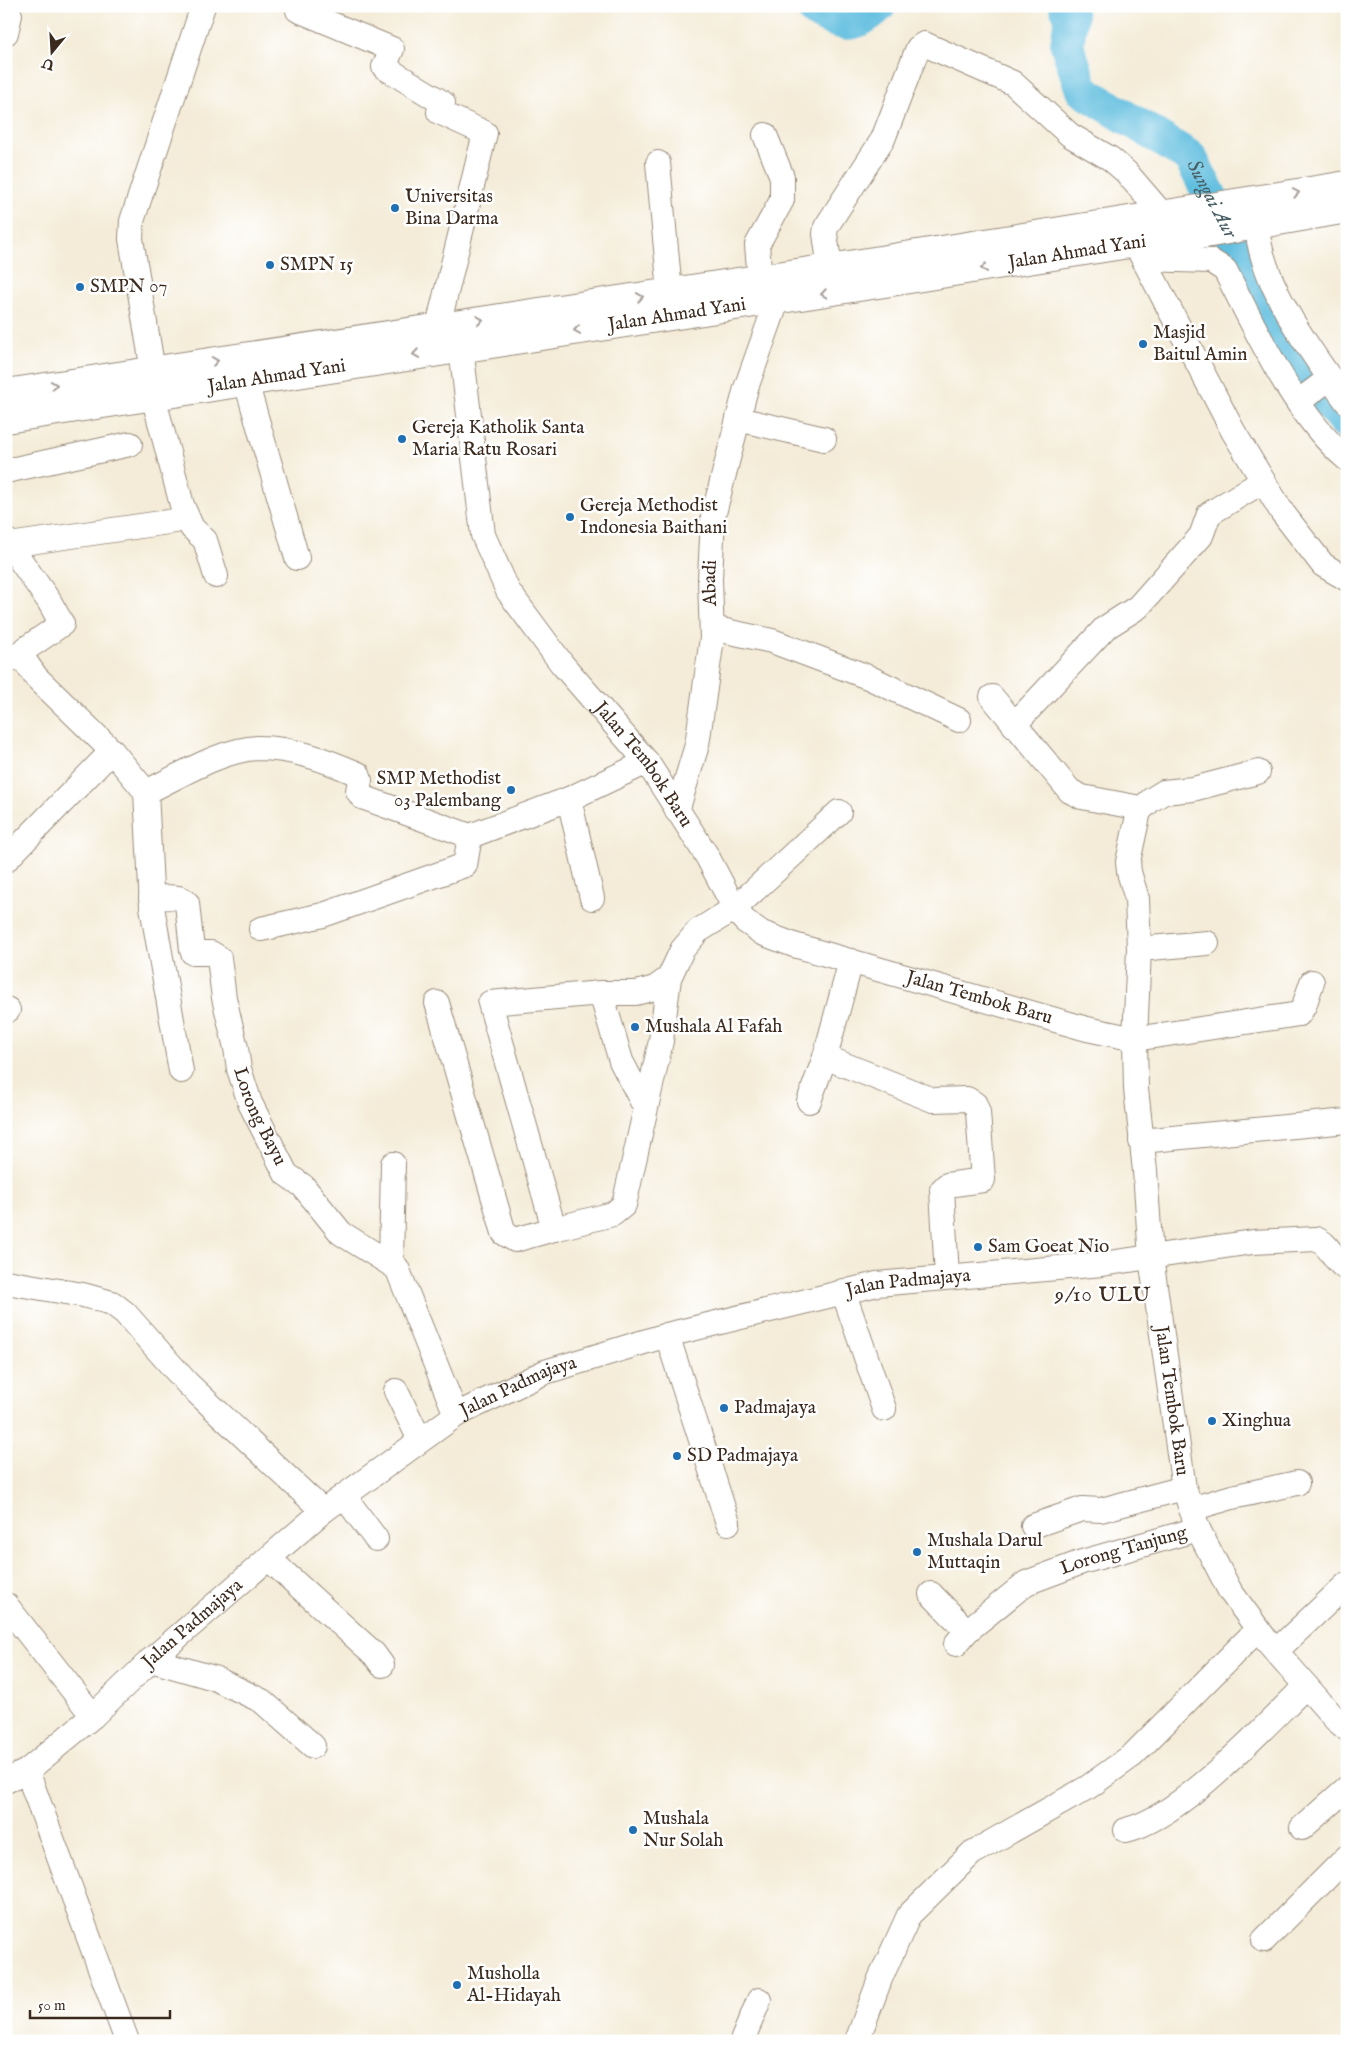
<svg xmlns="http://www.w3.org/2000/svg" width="1353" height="2047" font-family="'IM FELL English',serif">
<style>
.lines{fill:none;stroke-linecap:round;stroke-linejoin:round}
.river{stroke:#61bedf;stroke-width:34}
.minor-casing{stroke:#988b7b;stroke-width:26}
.highway-casing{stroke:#988b7b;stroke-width:30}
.minor{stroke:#fff;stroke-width:24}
.highway{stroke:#fff;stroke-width:28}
.oneway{stroke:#a79f9a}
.poi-dot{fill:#1f6fb2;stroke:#fff;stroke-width:2}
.labels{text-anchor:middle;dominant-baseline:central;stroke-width:5;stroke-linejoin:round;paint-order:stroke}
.poi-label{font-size:19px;fill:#3b2a1e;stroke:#fff;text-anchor:start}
.street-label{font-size:19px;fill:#3b2a1e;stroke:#fff}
.water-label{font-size:20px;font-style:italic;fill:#485e62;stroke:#fff}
.quarter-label{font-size:21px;letter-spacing:1px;fill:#3b2a1e;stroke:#fff}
</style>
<rect width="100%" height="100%" fill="#fff"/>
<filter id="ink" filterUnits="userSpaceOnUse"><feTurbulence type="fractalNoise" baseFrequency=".02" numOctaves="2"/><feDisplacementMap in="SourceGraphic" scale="10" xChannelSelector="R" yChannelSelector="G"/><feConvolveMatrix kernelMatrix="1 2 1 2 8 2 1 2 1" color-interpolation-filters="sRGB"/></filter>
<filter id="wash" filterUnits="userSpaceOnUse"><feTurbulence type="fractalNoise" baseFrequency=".0096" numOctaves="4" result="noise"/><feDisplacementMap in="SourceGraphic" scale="20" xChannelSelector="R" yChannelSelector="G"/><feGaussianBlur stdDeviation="1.12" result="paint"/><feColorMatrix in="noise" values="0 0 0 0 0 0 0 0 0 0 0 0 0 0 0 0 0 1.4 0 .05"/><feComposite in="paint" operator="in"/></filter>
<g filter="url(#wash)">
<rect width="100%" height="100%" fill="#f4ecd8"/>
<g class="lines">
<g class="river">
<path d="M814 6 815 11C842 26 855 29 879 6"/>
<path id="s1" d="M1066 6 1071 17 1067 45 1082 90 1190 157 1287 342 1328 402 1347 424"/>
</g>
</g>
</g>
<g filter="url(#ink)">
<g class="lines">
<g class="minor-casing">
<g id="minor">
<path d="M298 6V10L392 49 384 67 443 103 439 112 485 133 438 326"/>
<path d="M6 10 10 15 6 33"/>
<path d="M658 163 670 292"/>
<path d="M1257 225C1260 284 1313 355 1347 402"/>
<path d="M1135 243 1233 431 1282 512 1323 565 1347 579"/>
<path d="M1144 259 1211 261 1225 270C1256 330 1295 416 1347 459"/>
<path d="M830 268 825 234 826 227 883 139 918 48 924 44 1013 83 1070 135 1111 159 1126 172 1162 214"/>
<path d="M760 279 757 245 782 200V177L765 135"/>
<path id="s2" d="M461 347 483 535 508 591 562 664 647 762 707 856 736 911 745 921 762 933 794 945 1087 1029 1135 1039 1136 1089 1145 1171 1151 1258 1184 1488 1198 1529 1230 1591 1266 1640 1336 1720 1347 1729"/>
<path d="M153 371 131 239 132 221 203 6"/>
<path d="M246 382 297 558"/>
<path d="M153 396 182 505 192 528 205 540 216 576"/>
<path d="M1298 402 1330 378"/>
<path d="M738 419 824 439"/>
<path d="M6 471 130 444"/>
<path d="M6 540 49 601 62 624 8 661"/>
<path d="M9 545 175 521"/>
<path d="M712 628 772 641 868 677 959 720"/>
<path d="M20 654 36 677 112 751 146 792 152 907 181 1071"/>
<path d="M992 697 1070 791 1082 797 1135 807 1139 811 1128 862 1129 872 1137 899 1139 949 1135 1039 1299 1014 1304 1006 1312 982"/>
<path d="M1014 725 1105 628 1138 607 1201 536 1209 514 1263 481"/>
<path d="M146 792C178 777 222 749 258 748 293 748 326 760 358 774L360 780 358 791 362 797 470 836 569 799 647 762"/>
<path d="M569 799 592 898"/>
<path id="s3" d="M677 811 697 745 712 638 710 579 713 517 746 388 777 301"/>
<path d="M1139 811 1151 800 1164 792 1193 789 1258 772"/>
<path d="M6 860 112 751"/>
<path id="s4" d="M151 898C162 898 180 894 187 903L192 950 193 953H211L219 958 224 998 236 1048 239 1069 250 1103 286 1174 303 1186 341 1233 397 1268 456 1415"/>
<path d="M261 929 323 915 465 865 470 836"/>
<path d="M1139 949 1207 943"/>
<path d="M851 961 825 1057 933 1100 967 1099 975 1104 978 1112 983 1180 947 1185 942 1190 947 1276"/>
<path d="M669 978 661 1041 624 1205 613 1214 554 1229 490 1003 601 993H636L655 988 669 978 682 950 698 931 735 908 839 812"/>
<path d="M601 993 621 1061 645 1107"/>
<path d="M437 1003 504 1233 515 1240 554 1229"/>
<path d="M6 1009 8 1010"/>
<path d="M809 1101 825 1057"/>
<path d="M1141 1141 1347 1121"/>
<path d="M391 1263 393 1164"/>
<path d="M6 1282 83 1295 112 1303 125 1313 187 1383 323 1511"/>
<path d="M843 1291 884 1409"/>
<path d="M667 1335 728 1523"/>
<path d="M396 1391 420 1440"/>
<path d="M344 1496 376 1539"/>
<path d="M1191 1509 1232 1497 1297 1483"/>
<path d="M1033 1526 1082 1509 1101 1510 1184 1488"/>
<path d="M269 1559 374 1654 382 1665"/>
<path d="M931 1594 967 1631"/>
<path d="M6 1605 93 1716"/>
<path id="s5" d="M956 1644 967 1631 1026 1583 1082 1562 1198 1529"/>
<path d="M1276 1651 1347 1584"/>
<path d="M151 1660 214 1678 262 1701 313 1746"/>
<path d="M27 1771 127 2041"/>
<path id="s6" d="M6 1781 27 1771 93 1716 151 1660 323 1511 456 1415 545 1372 667 1335 877 1284 1102 1264 1253 1242 1316 1239C1331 1245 1333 1261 1347 1269"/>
<path d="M1302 1828 1347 1788"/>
<path d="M1126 1830C1182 1817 1263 1727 1306 1686"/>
<path d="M1264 1940 1347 1857"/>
<path d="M742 2041 759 2000"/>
<path d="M857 2041 880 1979 909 1915 972 1853 1087 1788 1133 1755 1258 1629"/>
</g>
</g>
<g class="highway-casing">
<g id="highway">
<path d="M6 393 830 268 1347 185"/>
<path id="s7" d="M6 419C382 359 759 304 1135 243L1188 237 1347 209"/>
</g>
</g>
<use href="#minor" class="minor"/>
<use href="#highway" class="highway"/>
</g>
<defs><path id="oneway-chevron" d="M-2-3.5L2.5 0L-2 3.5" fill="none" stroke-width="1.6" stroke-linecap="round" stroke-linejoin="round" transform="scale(1.25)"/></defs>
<g class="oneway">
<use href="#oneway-chevron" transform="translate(1296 193) rotate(-10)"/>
<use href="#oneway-chevron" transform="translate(984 268) rotate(171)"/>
<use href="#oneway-chevron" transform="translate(824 294) rotate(171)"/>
<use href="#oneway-chevron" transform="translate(640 297) rotate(-9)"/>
<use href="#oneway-chevron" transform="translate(480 320) rotate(-8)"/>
<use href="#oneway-chevron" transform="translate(577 330) rotate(172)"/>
<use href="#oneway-chevron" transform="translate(416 354) rotate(171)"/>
<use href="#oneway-chevron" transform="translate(215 361) rotate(-9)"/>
<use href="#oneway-chevron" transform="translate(54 385) rotate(-9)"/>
</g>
</g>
<g class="poi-dot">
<circle cx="395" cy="208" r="5"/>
<circle cx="270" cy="265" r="5"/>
<circle cx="80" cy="287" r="5"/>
<circle cx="1143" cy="344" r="5"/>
<circle cx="402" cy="439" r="5"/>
<circle cx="570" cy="517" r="5"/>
<circle cx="511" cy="790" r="5"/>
<circle cx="635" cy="1027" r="5"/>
<circle cx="978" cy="1247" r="5"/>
<circle cx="724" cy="1408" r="5"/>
<circle cx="1212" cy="1421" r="5"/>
<circle cx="677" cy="1456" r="5"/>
<circle cx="917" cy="1552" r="5"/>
<circle cx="633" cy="1830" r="5"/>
<circle cx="457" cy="1985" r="5"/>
</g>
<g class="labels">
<g class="poi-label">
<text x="405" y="197">Universitas<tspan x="405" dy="22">Bina Darma</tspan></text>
<text x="280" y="265">SMPN 15</text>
<text x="90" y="287">SMPN 07</text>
<text x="1153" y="333">Masjid<tspan x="1153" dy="22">Baitul Amin</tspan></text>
<text x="412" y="428">Gereja Katholik Santa<tspan x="412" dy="22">Maria Ratu Rosari</tspan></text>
<text x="580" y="506">Gereja Methodist<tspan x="580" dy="22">Indonesia Baithani</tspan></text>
<text x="501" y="779" text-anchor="end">SMP Methodist<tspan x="501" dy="22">03 Palembang</tspan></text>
<text x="645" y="1027">Mushala Al Fafah</text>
<text x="988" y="1247">Sam Goeat Nio</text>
<text x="734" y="1408">Padmajaya</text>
<text x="1222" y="1421">Xinghua</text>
<text x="687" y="1456">SD Padmajaya</text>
<text x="927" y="1541">Mushala Darul<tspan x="927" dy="22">Muttaqin</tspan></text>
<text x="643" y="1819">Mushala<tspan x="643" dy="22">Nur Solah</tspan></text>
<text x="467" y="1974">Musholla<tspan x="467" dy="22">Al-Hidayah</tspan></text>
</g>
<g class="street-label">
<text stroke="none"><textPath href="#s7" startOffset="1084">Jalan Ahmad Yani</textPath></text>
<text stroke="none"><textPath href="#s7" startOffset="679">Jalan Ahmad Yani</textPath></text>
<text stroke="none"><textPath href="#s7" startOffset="274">Jalan Ahmad Yani</textPath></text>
<text stroke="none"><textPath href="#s3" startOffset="232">Abadi</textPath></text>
<text stroke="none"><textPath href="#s2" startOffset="471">Jalan Tembok Baru</textPath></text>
<text stroke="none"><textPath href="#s2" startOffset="906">Jalan Tembok Baru</textPath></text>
<text stroke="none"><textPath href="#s4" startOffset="280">Lorong Bayu</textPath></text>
<text stroke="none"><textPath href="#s6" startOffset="1055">Jalan Padmajaya</textPath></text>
<text stroke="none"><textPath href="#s6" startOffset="650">Jalan Padmajaya</textPath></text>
<text stroke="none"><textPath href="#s2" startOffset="1431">Jalan Tembok Baru</textPath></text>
<text stroke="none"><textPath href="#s5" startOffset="196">Lorong Tanjung</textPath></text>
<text stroke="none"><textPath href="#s6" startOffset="245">Jalan Padmajaya</textPath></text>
</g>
<g class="water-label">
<text stroke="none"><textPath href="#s1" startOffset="262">Sungai Aur</textPath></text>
</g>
<g class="quarter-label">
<text x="1103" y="1295">9/10 ULU</text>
</g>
</g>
<rect width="1353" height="2047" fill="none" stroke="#fff" stroke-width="25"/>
<g transform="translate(52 52) rotate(198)" stroke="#ffffff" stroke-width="4" paint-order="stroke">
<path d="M0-4L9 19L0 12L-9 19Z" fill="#3b2a1e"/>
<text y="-8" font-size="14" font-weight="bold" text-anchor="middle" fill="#3b2a1e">U</text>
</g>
<path d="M30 2010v8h140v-8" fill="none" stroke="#3b2a1e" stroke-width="2.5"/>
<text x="38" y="2010" font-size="15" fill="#3b2a1e" stroke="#ffffff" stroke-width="4" paint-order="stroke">50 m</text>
</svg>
